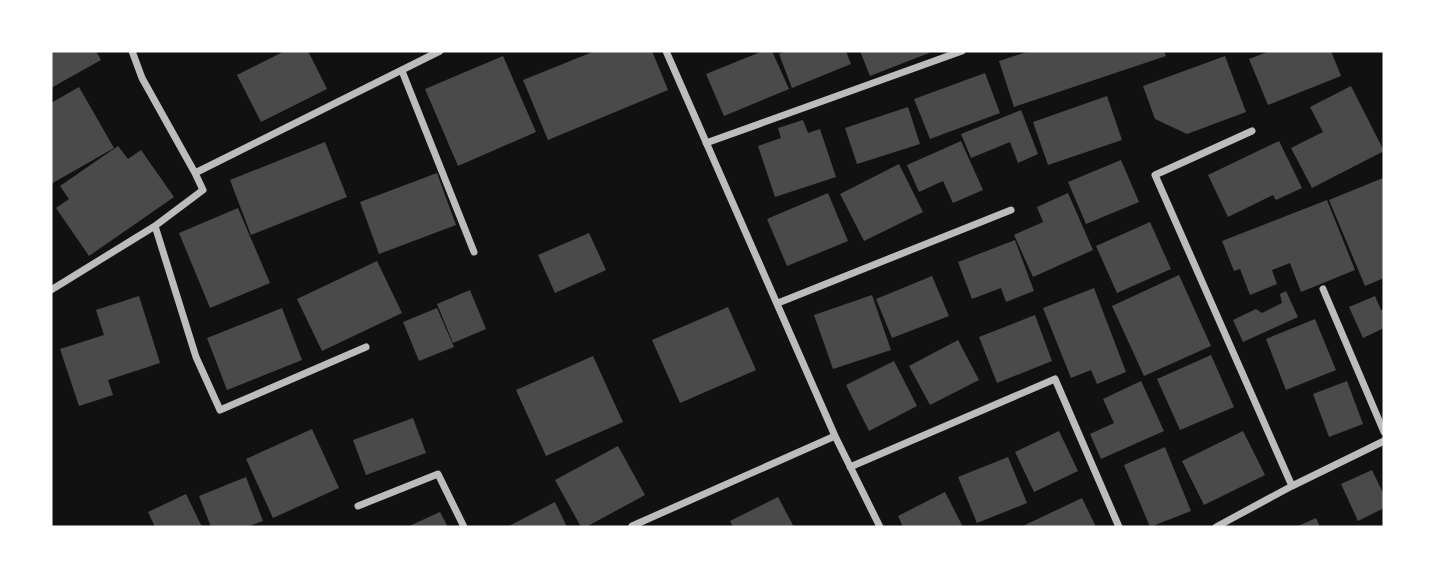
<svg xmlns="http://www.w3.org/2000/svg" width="1435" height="578" font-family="'Open Sans',sans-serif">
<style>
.building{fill:#4a4a4a}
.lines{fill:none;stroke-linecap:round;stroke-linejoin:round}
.minor{stroke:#bcbcbc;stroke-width:7}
</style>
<rect width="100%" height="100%" fill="#111"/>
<path class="building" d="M51 51H96L101 60 51 88Z
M285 51H308L327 89 261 122 237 75Z
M595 51H652L668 90 548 140 523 80Z
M763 51H772L789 89 724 116 706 74Z
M786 51H846L851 64 792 88 779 54Z
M860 51H934L870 76Z
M1030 51H1164L1166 56 1014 107 999 61Z
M1270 51H1331L1341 76 1268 105 1249 59Z
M503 56 536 132 458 166 425 89Z
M1225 56 1246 112 1187 134 1155 119 1143 86Z
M985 73 1000 113 930 139 914 99Z
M1351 86 1384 151 1312 188 1291 148 1323 132 1310 107Z
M79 87 114 148 51 184V103Z
M1107 96 1122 140 1048 165 1033 122Z
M908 107 920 144 857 164 845 128Z
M1021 110 1038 154 1018 163 1010 142 971 158 961 134Z
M803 120 808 133 820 129 836 177 775 197 758 146 781 138 778 128Z
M961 141 983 190 953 203 943 181 919 192 907 165Z
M1279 141 1302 188 1276 200 1273 195 1228 217 1208 175Z
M325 142 347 197 251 235 230 180Z
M118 146 128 159 141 150 174 197 89 256 56 208 69 199 60 186Z
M1121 160 1139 202 1086 224 1068 182Z
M899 164 923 212 864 241 840 194Z
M437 173 456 225 379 254 360 202Z
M1383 178 1384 278 1365 286 1329 200Z
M828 193 848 241 787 266 767 219Z
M1068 193 1093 250 1033 277 1014 235 1043 222 1037 207Z
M1327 200 1355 270 1301 292 1290 263 1272 270 1277 284 1250 295 1240 269 1234 271 1222 241Z
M238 208 270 283 210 308 179 233Z
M1150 222 1171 269 1117 293 1096 246Z
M589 233 606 270 555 293 538 255Z
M1015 240 1034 291 1006 302 1001 288 972 299 958 262Z
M377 261 402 313 322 351 297 299Z
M1179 275 1211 346 1144 376 1112 306Z
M932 276 949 316 892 338 876 299Z
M1094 288 1126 372 1097 384 1091 370 1071 378 1043 308Z
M470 290 486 329 453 343 437 304Z
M1286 291 1298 317 1243 342 1233 320 1256 309 1262 313 1282 303 1280 294Z
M872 295 891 350 833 369 814 315Z
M139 296 160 363 108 380 113 395 79 406 60 349 104 335 96 310Z
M1375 296 1381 310 1384 309V328L1363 338 1349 307Z
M728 307 756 370 680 403 652 340Z
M282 308 302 360 227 390 207 338Z
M437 308 454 347 419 361 403 322Z
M1035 315 1052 361 997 383 979 337Z
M1315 319 1336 370 1286 390 1266 339Z
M958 340 979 380 930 405 909 366Z
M1211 355 1234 407 1180 430 1157 379Z
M593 356 623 422 546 456 516 390Z
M894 361 917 406 869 431 846 385Z
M1141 381 1164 431 1101 459 1090 434 1114 423 1103 399Z
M1347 381 1363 424 1329 437 1313 394Z
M413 418 426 453 366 475 353 440Z
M312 429 339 488 273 518 246 459Z
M1059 431 1078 471 1034 492 1015 452Z
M1243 431 1265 475 1204 505 1182 461Z
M618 446 645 495 586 527H581L555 480Z
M1165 447 1191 511 1150 527 1124 465Z
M1008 457 1027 503 977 523 958 477Z
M1372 470 1384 495V508L1358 521 1341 484Z
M246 477 263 521 246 527H211L199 496Z
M945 492 963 527H903L898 516Z
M186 494 202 527H155L148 512Z
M778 497 794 527H733L730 521Z
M1082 498 1096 527H1021L1027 524Z
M555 502 567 527H507Z
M440 512 448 527H407Z
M1316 518 1320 527H1296Z"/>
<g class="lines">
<path class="minor" d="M132 51 142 78 195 173
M666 51 835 436 880 527
M402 71 474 252
M1252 131 1155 175 1292 486
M706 143 962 51
M1323 289 1384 432
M51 290 155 226
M778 303 1011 210
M366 347 220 410 196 357 155 226 203 190 195 173 440 51
M850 467 1055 379 1119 527
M358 506 438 474 464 527
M632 526 835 436
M1216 527 1292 486 1384 441"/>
</g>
<rect width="1435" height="578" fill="none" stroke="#ffffff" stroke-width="105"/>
</svg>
